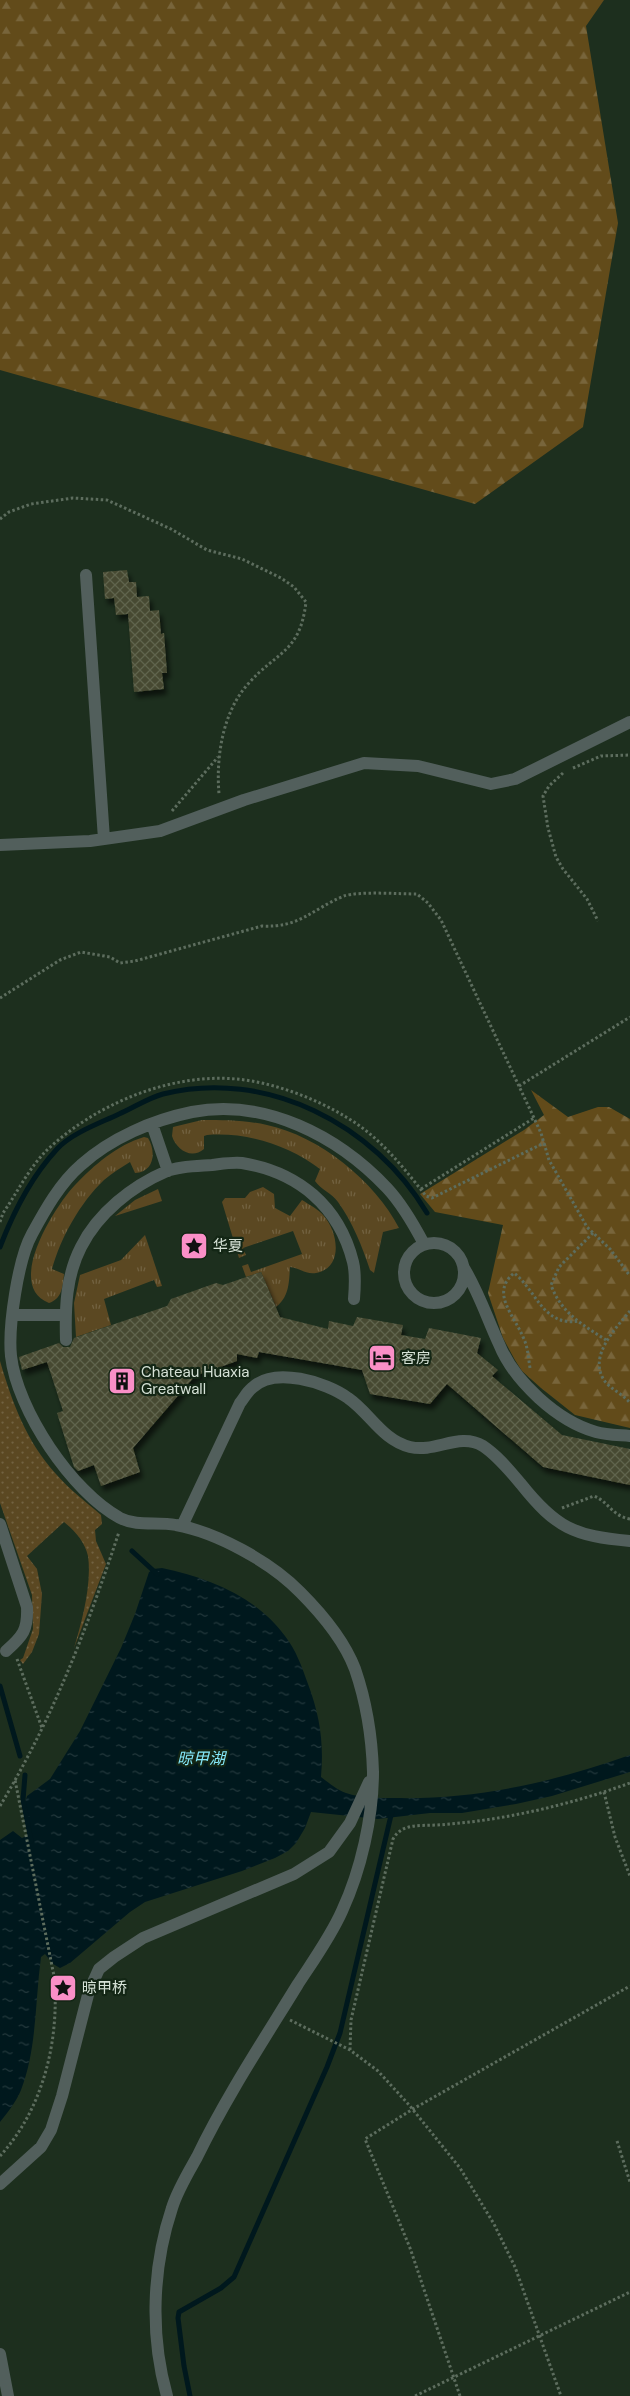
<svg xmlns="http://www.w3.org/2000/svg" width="630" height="2396" font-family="'DM Sans','Noto Sans SC',sans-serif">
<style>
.grass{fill:url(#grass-tufts)}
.forest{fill:url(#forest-firs)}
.park{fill:url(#park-dots)}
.water{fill:url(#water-ripples)}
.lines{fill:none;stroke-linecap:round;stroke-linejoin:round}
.stream{stroke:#00181d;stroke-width:5}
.building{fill:url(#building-cross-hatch);filter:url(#shadow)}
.path{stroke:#5d6d5e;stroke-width:3;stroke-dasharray:2.5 2.5;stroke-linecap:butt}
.minor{stroke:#525f5c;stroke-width:12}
.labels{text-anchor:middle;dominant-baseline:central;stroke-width:4.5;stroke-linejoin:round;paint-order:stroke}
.poi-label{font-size:15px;fill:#d5e1d6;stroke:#132615;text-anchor:start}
.water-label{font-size:16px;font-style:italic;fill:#84e7f8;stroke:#132615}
</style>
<defs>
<pattern id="grass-tufts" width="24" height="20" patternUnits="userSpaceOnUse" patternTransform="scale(1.25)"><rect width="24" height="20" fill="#5b4822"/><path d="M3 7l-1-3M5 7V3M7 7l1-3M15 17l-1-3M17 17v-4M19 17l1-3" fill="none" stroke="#726241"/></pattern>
<pattern id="forest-firs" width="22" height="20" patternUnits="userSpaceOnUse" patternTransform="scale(1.25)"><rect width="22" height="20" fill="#624b1a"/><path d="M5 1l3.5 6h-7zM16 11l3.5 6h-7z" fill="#78653b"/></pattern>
<pattern id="park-dots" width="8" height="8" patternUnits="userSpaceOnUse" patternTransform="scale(1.25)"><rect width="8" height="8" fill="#5b4822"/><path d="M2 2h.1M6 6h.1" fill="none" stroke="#726241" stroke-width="1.8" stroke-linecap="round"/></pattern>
<pattern id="water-ripples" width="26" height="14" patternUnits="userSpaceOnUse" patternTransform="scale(1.25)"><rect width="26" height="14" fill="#00181d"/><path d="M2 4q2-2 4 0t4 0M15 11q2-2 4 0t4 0" fill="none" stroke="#24393d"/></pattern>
<pattern id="building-cross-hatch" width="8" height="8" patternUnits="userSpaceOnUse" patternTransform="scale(1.25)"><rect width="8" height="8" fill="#464a31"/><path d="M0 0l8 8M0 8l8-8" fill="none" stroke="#60644e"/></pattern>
<filter id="shadow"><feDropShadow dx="3" dy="5.5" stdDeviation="2.5" flood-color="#0009"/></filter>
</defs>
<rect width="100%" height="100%" fill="#1d2f1e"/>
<path class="grass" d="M202 1120C224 1120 245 1120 267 1125 319 1136 375 1181 399 1228L383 1232 374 1273 370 1270C362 1246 353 1223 338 1202 332 1193 321 1190 315 1181L320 1169C288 1145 248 1132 207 1135L204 1136V1149C191 1160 176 1149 172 1136L173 1127Z
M144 1137 148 1138C156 1151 155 1172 135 1173L130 1162C122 1167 112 1173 104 1180 80 1203 61 1237 52 1269L64 1274C63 1286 62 1299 49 1303 4 1286 55 1206 75 1185 94 1165 117 1145 144 1137Z
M263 1187 274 1194 275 1208 290 1216 302 1200C310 1205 318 1209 324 1216 338 1232 344 1268 316 1273 307 1275 299 1268 290 1267 289 1283 289 1297 276 1307L261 1272 246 1277 242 1266 248 1264 251 1272 302 1254 293 1231 243 1248 246 1255 239 1258 222 1202 225 1198H245L250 1192Z
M158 1189 162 1201 115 1216 135 1200Z
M145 1235 162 1286 157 1287 154 1280 104 1299 111 1325 76 1337 74 1303 80 1275 121 1260Z"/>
<path class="forest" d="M0 0H604L586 26 618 223 583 427 475 504 0 370Z
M531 1090 568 1117 598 1107H609L630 1119V1428L575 1415 541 1388 522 1371 515 1360 503 1338 488 1293 503 1225 435 1212 420 1194 524 1130 544 1115Z"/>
<path class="park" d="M0 1361C12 1402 26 1441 56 1474 69 1489 86 1502 101 1515L102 1524 95 1530 96 1541 106 1564 74 1648C82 1622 92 1584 88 1556 85 1542 75 1531 64 1522L27 1556 37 1569 42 1594 39 1634 32 1652 23 1664 20 1660 23 1658 33 1629 32 1595 0 1503Z"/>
<path class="water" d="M162 1568C207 1577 257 1597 285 1636 296 1650 302 1667 308 1684 320 1716 324 1743 321 1777 329 1783 337 1790 346 1793 361 1798 380 1798 395 1798 476 1800 554 1782 630 1755V1772L552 1796 516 1804 462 1813H430L378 1819 311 1812 305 1828 296 1843 288 1851 275 1858 242 1871 145 1902 130 1912 70 1963 60 1968 53 1964 45 1954 41 1957C35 2001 37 2049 21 2090 16 2102 8 2112 0 2122V1840L13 1831 22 1838 31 1834 25 1803 27 1796 50 1779 80 1731 121 1648 135 1614 149 1572 153 1569Z"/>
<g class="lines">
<path class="stream" d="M0 1247C13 1213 32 1176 57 1149 72 1133 98 1124 119 1114 133 1108 148 1098 163 1094 266 1068 375 1125 427 1213
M132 1551 157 1574
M0 1686 20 1756
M25 1775 23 1800 31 1841
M190 2396 184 2366 178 2318 179 2312 221 2288 234 2277 327 2067 340 2033 392 1811"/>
</g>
<path class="building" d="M127 570 129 582H136L137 597 149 596 150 611 159 610 161 634 164 633 167 673H162L164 689 134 692 128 614 116 615 114 598 105 599 103 572Z
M261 1272 280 1317 328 1329 329 1321 353 1326 357 1317 403 1325 401 1335 425 1339 429 1328 481 1338 477 1353 498 1370 492 1376 562 1435 630 1449V1485L543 1467 447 1384 430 1404 370 1394 362 1370 259 1352 257 1358 237 1354V1361L195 1376 133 1448 140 1472 101 1486 94 1465 78 1471 74 1467 57 1413 63 1411 47 1362 22 1370 19 1357 59 1343 63 1347H70L74 1338 167 1306 171 1299 216 1283 223 1285Z"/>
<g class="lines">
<path class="path" d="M0 519 9 512 31 504 73 498 107 500 171 529 207 550 242 559 281 578 294 587 306 602C300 653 277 651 248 684 222 713 216 758 219 794
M573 768 601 756 630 755
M563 773 549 786 543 796 548 828 556 857 563 869 587 899 598 921
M172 811 218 757
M0 998 60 960 81 952 110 957 120 963 135 961 262 926C300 928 312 909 344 896 359 891 400 894 417 894L428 903 441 920 541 1133 549 1160 587 1227 610 1249 630 1276
M519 1086 630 1017
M421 1189 534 1118
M0 1222 3 1213C17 1193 29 1168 46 1151 94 1105 169 1073 236 1079 272 1082 315 1098 346 1117 379 1136 403 1167 426 1196L432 1198 544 1143
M593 1233 559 1267 551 1285C561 1313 583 1325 606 1340
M630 1311C616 1328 588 1356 604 1380 610 1389 623 1394 630 1403
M530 1368C528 1356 528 1347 523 1337 514 1315 490 1293 514 1273 537 1291 543 1327 579 1321
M562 1508 594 1496C609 1502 612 1516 630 1519
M17 1659 42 1728
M604 1792 615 1837 630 1876
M0 1806C54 1716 86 1631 119 1532
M290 2020 350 2050 378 2071 410 2106 460 2168 494 2224 515 2267 561 2396
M350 2050 351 2020 393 1839C402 1823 419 1826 437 1825 502 1821 569 1805 630 1783
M617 2141 630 2182
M0 2156C44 2108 60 2038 54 1976L15 1780
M415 2396 630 2292
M460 2396 410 2248 365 2139 413 2109 630 1986"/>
<path class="minor" d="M86 575 104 839
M0 845 90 841 160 831 244 800 364 763 418 766 491 784 515 779 630 722
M152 1124 168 1171
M404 1273a30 30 0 1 1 60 0a30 30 0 1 1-60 0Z
M464 1268C479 1293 487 1318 499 1344 514 1381 557 1421 596 1432 606 1435 619 1435 630 1436
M14 1315H65
M66 1340C65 1308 66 1276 81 1247 98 1213 132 1186 167 1171 180 1166 198 1166 212 1165 221 1164 232 1162 242 1163 298 1172 339 1206 353 1262 356 1274 355 1287 354 1299
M0 1524 27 1607C28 1630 23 1636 6 1651
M182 1526 240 1403C244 1398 247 1392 252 1388 274 1366 326 1382 348 1398 370 1413 382 1440 410 1447 436 1453 459 1432 483 1446 498 1456 510 1471 521 1484 556 1528 574 1536 630 1541
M0 2184 41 2147 51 2130 62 2096 89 1991 99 1969 114 1957 143 1938 294 1874 329 1852 350 1823 369 1782
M0 2354 8 2396
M167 2396C150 2336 152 2268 172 2208 177 2191 188 2173 197 2157 226 2097 263 2041 298 1984 313 1961 331 1936 342 1911 361 1870 373 1817 373 1772 372 1739 366 1701 355 1669 344 1640 321 1613 300 1592 271 1562 216 1532 176 1525 157 1521 138 1527 120 1518 72 1492 17 1410 11 1356 8 1327 18 1259 32 1234 45 1210 60 1183 81 1165 111 1138 153 1120 192 1112 265 1098 338 1136 387 1188 402 1204 414 1225 424 1244"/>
</g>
<defs>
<g id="sight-square" transform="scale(1.4375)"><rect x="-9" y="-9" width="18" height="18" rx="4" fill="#fa8fc7" stroke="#132615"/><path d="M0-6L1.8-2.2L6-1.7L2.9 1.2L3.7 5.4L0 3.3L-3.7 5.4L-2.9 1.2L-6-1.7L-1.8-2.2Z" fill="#111"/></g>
<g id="hotel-square" transform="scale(1.4375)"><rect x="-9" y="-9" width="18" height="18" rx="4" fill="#fa8fc7" stroke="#132615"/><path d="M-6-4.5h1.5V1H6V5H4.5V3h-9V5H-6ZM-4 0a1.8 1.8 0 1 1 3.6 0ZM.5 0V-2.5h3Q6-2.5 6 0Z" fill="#111"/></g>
<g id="building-square" transform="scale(1.4375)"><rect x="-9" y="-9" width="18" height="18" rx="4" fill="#fa8fc7" stroke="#132615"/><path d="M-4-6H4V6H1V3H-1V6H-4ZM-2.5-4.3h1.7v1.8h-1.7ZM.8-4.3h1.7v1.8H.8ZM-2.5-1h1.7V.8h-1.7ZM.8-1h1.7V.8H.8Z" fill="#111"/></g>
</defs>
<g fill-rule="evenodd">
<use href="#sight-square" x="194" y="1246"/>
<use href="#hotel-square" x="382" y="1358"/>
<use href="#building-square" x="122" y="1381"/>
<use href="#sight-square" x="63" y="1988"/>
</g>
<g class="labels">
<g class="poi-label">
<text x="213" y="1246">华夏</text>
<text x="401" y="1358">客房</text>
<text x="141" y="1372">Chateau Huaxia<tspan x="141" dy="17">Greatwall</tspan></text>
<text x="82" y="1988">晾甲桥</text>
</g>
<g class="water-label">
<text x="201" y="1758">晾甲湖</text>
</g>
</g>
</svg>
